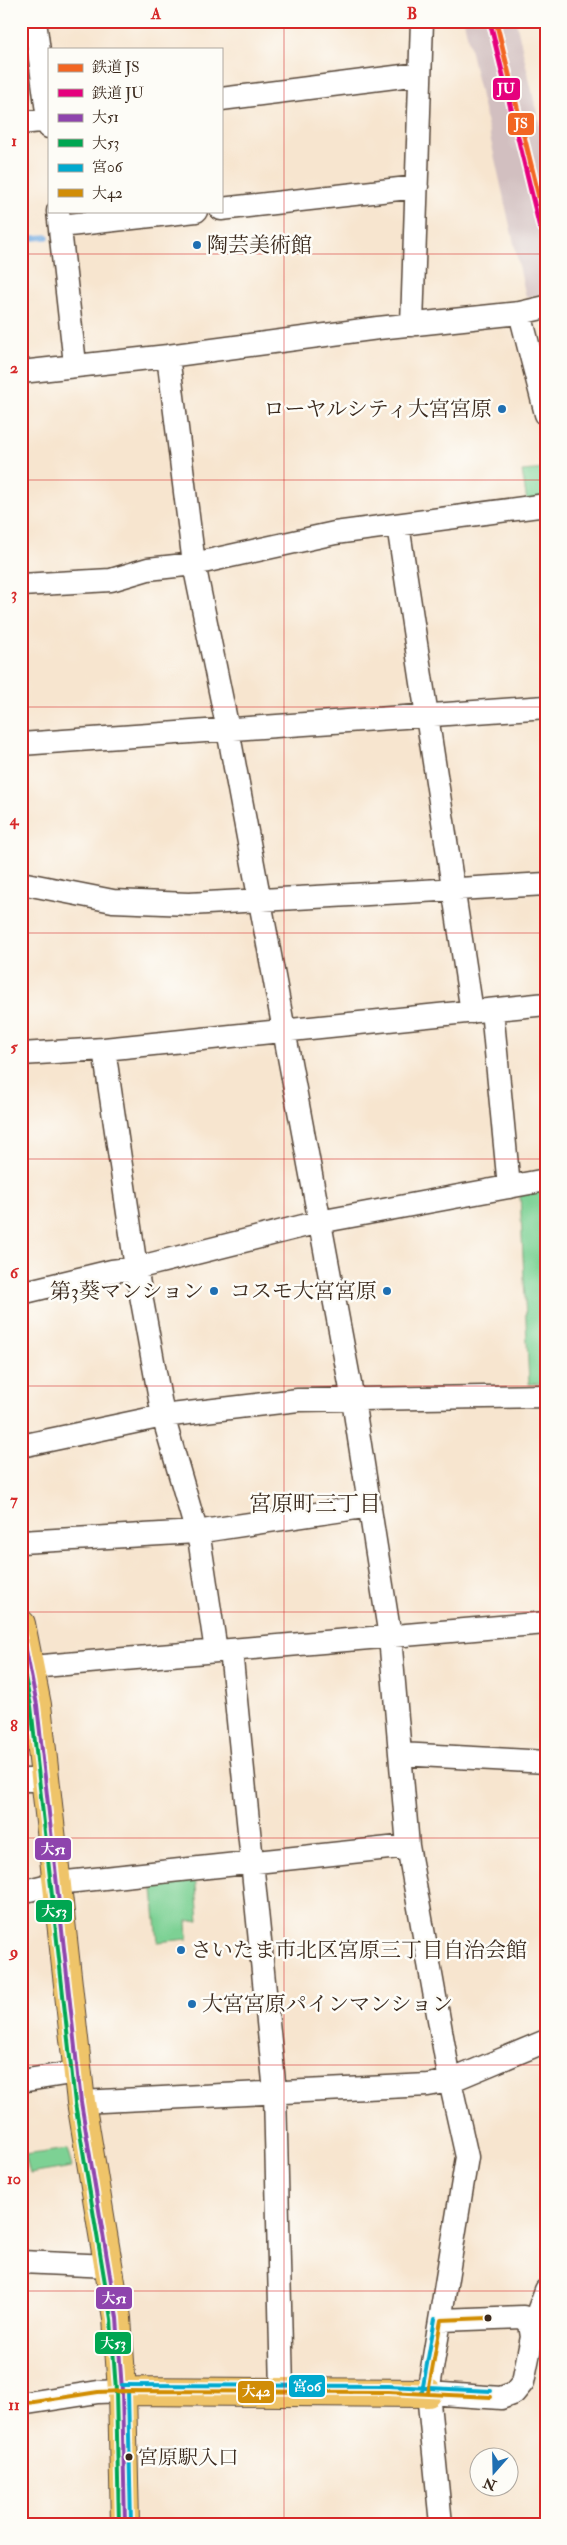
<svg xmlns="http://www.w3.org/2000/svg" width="567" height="2545" font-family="'IM FELL Double Pica','Noto Serif JP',serif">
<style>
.industrial{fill:#d2bfc0}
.green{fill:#7dd194;stroke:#5c7e59}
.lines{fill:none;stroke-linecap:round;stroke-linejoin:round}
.stream{stroke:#72aae1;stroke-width:5.5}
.minor-casing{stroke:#574639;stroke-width:25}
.major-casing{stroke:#574639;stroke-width:30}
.minor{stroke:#fff;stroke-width:22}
.major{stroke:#efc469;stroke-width:28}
.bus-1-casing{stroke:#fdfcf7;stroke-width:8}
.bus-2-casing{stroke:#fdfcf7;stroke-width:8}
.bus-3-casing{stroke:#fdfcf7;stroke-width:8}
.bus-4-casing{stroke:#fdfcf7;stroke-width:8}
.bus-1{stroke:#8e44ad;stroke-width:4}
.bus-2{stroke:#00a651;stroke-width:4}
.bus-3{stroke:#00a9ce;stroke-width:4}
.bus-4{stroke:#d18d06;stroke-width:4}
.rail-1-casing{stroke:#fdfcf7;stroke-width:9}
.rail-2-casing{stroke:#fdfcf7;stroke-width:9}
.rail-1{stroke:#f26522;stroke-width:5}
.rail-2{stroke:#e5007d;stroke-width:5}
.grid{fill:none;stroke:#d62828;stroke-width:1;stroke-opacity:0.55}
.poi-dot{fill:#1f6fb2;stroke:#fdfcf7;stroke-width:2}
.bus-dot{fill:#3b2a1e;stroke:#fdfcf7;stroke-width:2}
.labels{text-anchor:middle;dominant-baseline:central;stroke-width:5;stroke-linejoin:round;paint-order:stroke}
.bus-label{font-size:20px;fill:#3b2a1e;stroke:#fdfcf7;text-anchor:start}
.poi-label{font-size:21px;fill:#3b2a1e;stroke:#fdfcf7;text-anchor:start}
.neighbourhood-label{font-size:22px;fill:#3b2a1e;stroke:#fdfcf7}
.line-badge{stroke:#fdfcf7;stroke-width:2}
.badge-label{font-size:14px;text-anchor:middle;font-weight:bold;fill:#fff}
.neatline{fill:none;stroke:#d62828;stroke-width:2}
.grid-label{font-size:16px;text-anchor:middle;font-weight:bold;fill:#d62828}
</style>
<rect width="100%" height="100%" fill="#fdfcf7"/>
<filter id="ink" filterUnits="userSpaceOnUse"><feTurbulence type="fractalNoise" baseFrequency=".02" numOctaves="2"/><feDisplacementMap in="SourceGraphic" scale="10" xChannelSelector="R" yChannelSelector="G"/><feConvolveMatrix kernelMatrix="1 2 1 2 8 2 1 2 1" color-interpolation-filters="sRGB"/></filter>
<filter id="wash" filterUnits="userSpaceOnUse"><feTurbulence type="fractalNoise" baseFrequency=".0096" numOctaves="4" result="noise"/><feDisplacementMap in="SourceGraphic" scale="20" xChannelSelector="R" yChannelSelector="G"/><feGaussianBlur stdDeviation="1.12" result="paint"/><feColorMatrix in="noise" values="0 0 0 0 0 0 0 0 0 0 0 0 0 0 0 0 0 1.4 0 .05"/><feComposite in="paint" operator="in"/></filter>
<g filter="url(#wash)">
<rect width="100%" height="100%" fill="#f7e5cf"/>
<path class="industrial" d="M464 21H516L546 153V295L526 297Z"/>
<path class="green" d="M546 469V499L527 502 522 471Z
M546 1188V1384H529L520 1193Z
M195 1875 199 1920 187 1921 188 1939 158 1942 152 1879Z
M67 2149 72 2167 30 2174 25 2155Z"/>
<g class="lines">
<path class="stream" d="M21 239 47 237"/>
</g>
</g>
<g filter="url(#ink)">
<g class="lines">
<g class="minor-casing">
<path id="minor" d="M35 21 49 127
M221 99 419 74
M21 123 49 120
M221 209 417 187
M58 211 75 364
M60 226 196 211
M520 313 546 414
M412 325 422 21
M168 356 194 564 228 730 353 1400 390 1637 408 1846 450 2081 467 2157 428 2393 441 2524
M21 372 168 356 378 328 520 313 546 307
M398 525 472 1012
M21 585 111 580 148 569 194 564 335 533 546 505
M21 744 546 707
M21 883 113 901 189 904 546 884
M492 1010 509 1187
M104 1049 136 1268 163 1416 200 1544 216 1651
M21 1054 104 1049 546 1004
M21 1293 112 1271 136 1268 319 1222 546 1180
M21 1446 163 1416 298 1400 546 1396
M21 1542 196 1532 370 1506
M231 1650 275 2092 282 2391
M31 1667 546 1623
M400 1754 546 1762
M21 1780H47
M21 1892 57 1883 408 1846
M21 2081 77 2072
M81 2102 428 2085 450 2081 546 2041
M21 2262 109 2266
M530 2324 536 2317 546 2290
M428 2393 501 2398 514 2393 523 2382 532 2337 530 2324 523 2317 441 2320
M21 2404 98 2392 122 2391"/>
</g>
<g class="major-casing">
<path id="major" d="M21 1624 37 1705 81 2102 117 2318 122 2391 125 2524
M122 2391 428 2393"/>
</g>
<use href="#minor" class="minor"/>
<use href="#major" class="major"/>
<g class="bus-1-casing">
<path id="bus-1" d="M21 1625 37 1705 81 2102 117 2318 122 2391 125 2524"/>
</g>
<g class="bus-2-casing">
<path id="bus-2" d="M21 1658 31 1706 75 2103 111 2319 116 2391 119 2524"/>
</g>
<g class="bus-3-casing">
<path id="bus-3" d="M122 2385 388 2386 491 2391
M128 2391 131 2524
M422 2392 435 2319"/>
</g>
<g class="bus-4-casing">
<path id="bus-4" d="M428 2393 441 2320 488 2318
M21 2404 98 2392 122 2391 388 2392 491 2397"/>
</g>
<use href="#bus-1" class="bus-1"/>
<use href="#bus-2" class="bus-2"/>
<use href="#bus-3" class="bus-3"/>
<use href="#bus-4" class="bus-4"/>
<g class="rail-1-casing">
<path id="rail-1" d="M496 21 546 226"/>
</g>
<g class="rail-2-casing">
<path id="rail-2" d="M490 22 540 228"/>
</g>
<use href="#rail-1" class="rail-1"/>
<use href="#rail-2" class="rail-2"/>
</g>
</g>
<path class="grid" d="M284 21V2524M21 254H546M21 480H546M21 707H546M21 933H546M21 1159H546M21 1386H546M21 1612H546M21 1838H546M21 2065H546M21 2291H546"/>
<g class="poi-dot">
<circle cx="197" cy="245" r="5"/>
<circle cx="502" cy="409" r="5"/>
<circle cx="214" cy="1291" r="5"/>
<circle cx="387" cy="1291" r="5"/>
<circle cx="181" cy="1950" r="5"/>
<circle cx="192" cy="2004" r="5"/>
</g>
<g class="bus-dot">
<circle cx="488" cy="2318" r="4.5"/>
<circle cx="129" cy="2457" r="4.5"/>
</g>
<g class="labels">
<g class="bus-label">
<text x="138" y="2457">宮原駅入口</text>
</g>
<g class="poi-label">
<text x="207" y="245">陶芸美術館</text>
<text x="492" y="409" text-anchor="end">ローヤルシティ大宮宮原</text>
<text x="204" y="1291" text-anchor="end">第3葵マンション</text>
<text x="377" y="1291" text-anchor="end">コスモ大宮宮原</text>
<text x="191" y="1950">さいたま市北区宮原三丁目自治会館</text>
<text x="202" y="2004">大宮宮原パインマンション</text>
</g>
<g class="neighbourhood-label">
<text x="315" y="1504">宮原町三丁目</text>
</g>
</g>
<g class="line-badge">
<rect x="492" y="77" width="29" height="24" rx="5" fill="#e5007d"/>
<rect x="507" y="112" width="28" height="24" rx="5" fill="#f26522"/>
<rect x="34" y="1837" width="38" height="24" rx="5" fill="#8e44ad"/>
<rect x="35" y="1899" width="38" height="24" rx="5" fill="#00a651"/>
<rect x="95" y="2286" width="38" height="24" rx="5" fill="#8e44ad"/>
<rect x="94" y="2331" width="38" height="24" rx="5" fill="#00a651"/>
<rect x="288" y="2374" width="38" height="24" rx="5" fill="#00a9ce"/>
<rect x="237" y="2380" width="38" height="24" rx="5" fill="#d18d06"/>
</g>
<g class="badge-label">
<text x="506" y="93">JU</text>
<text x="521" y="128">JS</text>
<text x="53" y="1854">大51</text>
<text x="54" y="1916">大53</text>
<text x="114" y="2303">大51</text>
<text x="113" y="2348">大53</text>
<text x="307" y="2391">宮06</text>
<text x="256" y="2396">大42</text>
</g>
<rect width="567" height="2545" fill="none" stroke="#fdfcf7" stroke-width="55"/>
<rect x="48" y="48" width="175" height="165" fill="#fdfcf7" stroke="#afa8a0"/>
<rect x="58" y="64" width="25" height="8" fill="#f26522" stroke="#afa8a0"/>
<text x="92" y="72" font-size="15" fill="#3b2a1e">鉄道 JS</text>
<rect x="58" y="89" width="25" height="8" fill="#e5007d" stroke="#afa8a0"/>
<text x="92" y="98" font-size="15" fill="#3b2a1e">鉄道 JU</text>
<rect x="58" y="114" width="25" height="8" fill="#8e44ad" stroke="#afa8a0"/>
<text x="92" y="122" font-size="15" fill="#3b2a1e">大51</text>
<rect x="58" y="139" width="25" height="8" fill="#00a651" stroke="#afa8a0"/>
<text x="92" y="148" font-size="15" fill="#3b2a1e">大53</text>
<rect x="58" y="164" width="25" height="8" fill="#00a9ce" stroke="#afa8a0"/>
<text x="92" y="172" font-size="15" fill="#3b2a1e">宮06</text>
<rect x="58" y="189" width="25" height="8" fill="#d18d06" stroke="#afa8a0"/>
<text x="92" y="198" font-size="15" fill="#3b2a1e">大42</text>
<g transform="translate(494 2472) rotate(200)"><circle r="24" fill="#fdfcf7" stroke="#afa8a0"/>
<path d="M0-4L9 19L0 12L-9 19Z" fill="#1f6fb2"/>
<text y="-8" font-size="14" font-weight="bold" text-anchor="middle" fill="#3b2a1e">N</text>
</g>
<rect x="28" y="28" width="512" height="2490" class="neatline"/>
<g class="grid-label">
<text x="156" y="19">A</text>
<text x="412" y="19">B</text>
<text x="14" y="146">1</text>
<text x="14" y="373">2</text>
<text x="14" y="599">3</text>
<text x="14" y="825">4</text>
<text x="14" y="1052">5</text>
<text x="14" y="1278">6</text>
<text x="14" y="1505">7</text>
<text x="14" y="1731">8</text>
<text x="14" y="1957">9</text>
<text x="14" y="2184">10</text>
<text x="14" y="2410">11</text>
</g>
</svg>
